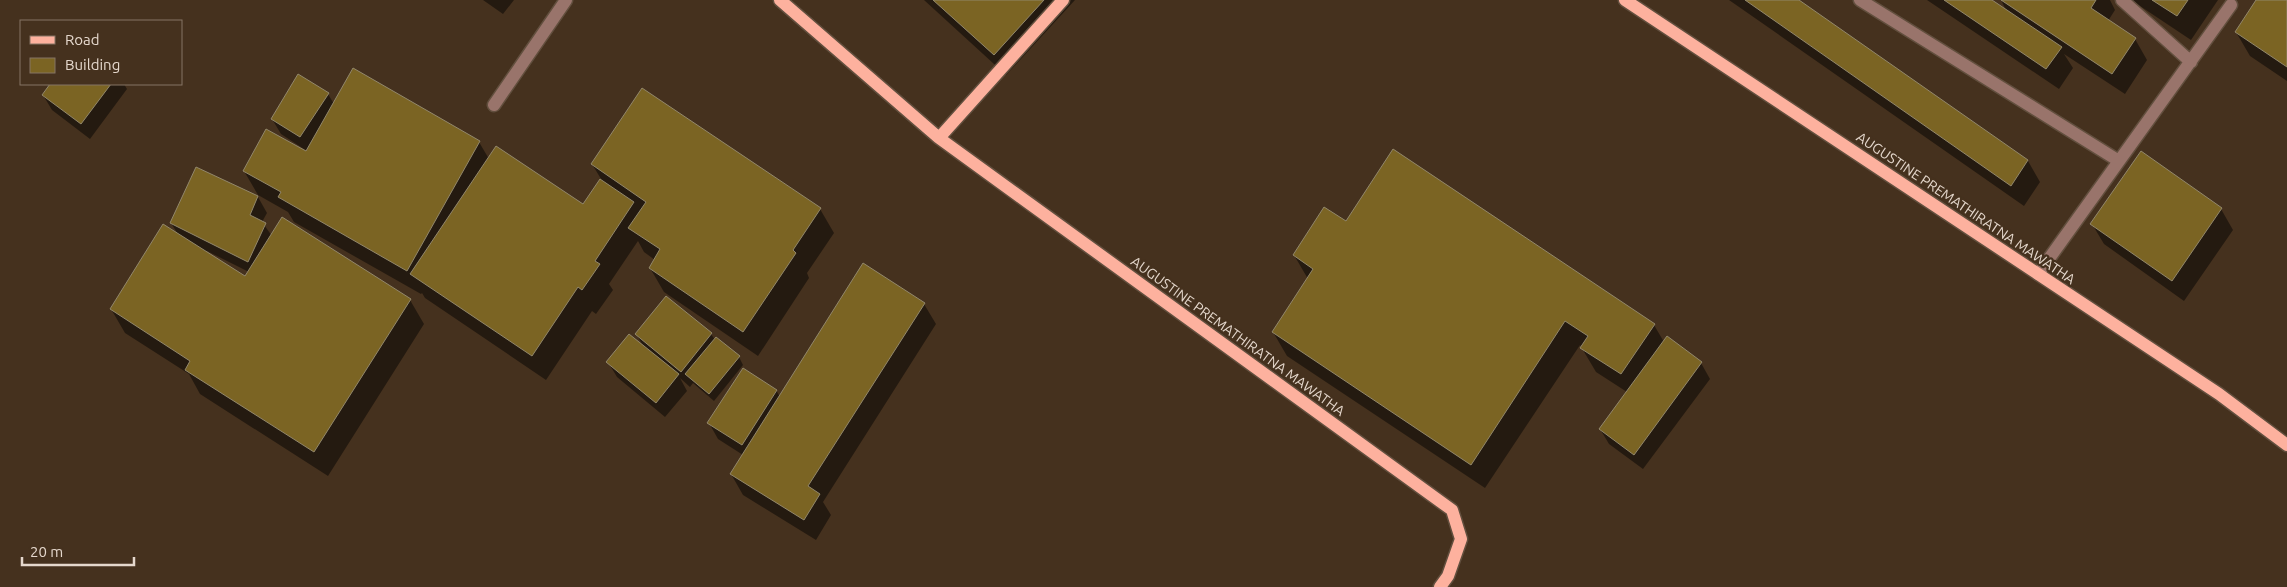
<svg xmlns="http://www.w3.org/2000/svg" width="2287" height="587" font-family="Ubuntu,sans-serif">
<style>
.shadow{fill:#0007;fill-rule:evenodd}
.building{fill:#7b6423;stroke:#92876b}
.lines{fill:none;stroke-linecap:round;stroke-linejoin:round}
.minor-casing{stroke:#624f3e;stroke-width:15}
.major-casing{stroke:#624f3e;stroke-width:15}
.minor{stroke:#99746b;stroke-width:12}
.major{stroke:#fdb19e;stroke-width:12}
.labels{text-anchor:middle;dominant-baseline:central;stroke-width:4.5;stroke-linejoin:round;paint-order:stroke}
.street-label{font-size:14px;fill:#e5d8cd;stroke:#45311e}
</style>
<rect width="100%" height="100%" fill="#45311e"/>
<path class="shadow" d="M483 0H514L503 14Z
M924 0H1075L1006 75Z
M1729 0H1797L2028 161 2040 182 2024 206Z
M1927 0H1990L2007 12 2001 0H2110L2115 10 2108 21 2135 39 2147 60 2125 94 2064 54 2073 68 2059 89Z
M2131 0H2218L2191 40Z
M2258 0H2287V81L2250 56 2236 32Z
M52 84H124L127 89 90 139 52 110 43 95Z
M328 94 334 104 479 142 489 159 583 206 601 179 592 164 820 209 834 233 807 273 809 278 758 356 664 292 650 268 655 260 644 252 638 241 609 284 613 290 596 314 592 311 546 380 425 298 422 293 421 294 294 222 288 212 258 195 244 171 306 153 307 151 281 134 272 119Z
M2141 153 2221 209 2233 230 2184 301 2104 244 2092 224Z
M197 168 258 197 267 213 262 222 272 236 410 300 424 324 328 476 200 394 189 374 125 333 111 309 179 236 171 223ZM207 251 249 272 245 278 206 253Z
M1346 222 1654 325 1664 342 1667 337 1701 363 1710 379 1643 469 1609 444 1600 429 1627 392 1596 372 1580 345 1485 488 1287 356 1273 332 1308 279 1294 255Z
M924 304 936 324 823 502 831 515 816 540 743 495 731 474 743 455 718 439 709 423 776 390 780 397Z
M711 334 715 340 739 357 743 365 714 401 693 383 690 387 680 378 687 391 665 417 617 377 608 362 643 346 637 335Z"/>
<path class="building" d="M933 0H1044L994 55Z
M1745 0H1799L2028 160 2011 186Z
M1944 0H1992L2062 47 2046 69Z
M2001 0H2096L2091 8 2136 38 2112 74Z
M2152 0H2188L2177 16Z
M2256 0H2287V67L2235 32Z
M353 68 480 141 407 271 278 197 281 192 243 171 266 129 306 151Z
M298 74 329 93 300 137 271 119Z
M50 84H111L81 124 42 95Z
M642 88 821 208 793 250 796 253 743 332 649 268 660 249 628 228 646 202 591 164Z
M496 146 583 204 600 179 634 202 595 261 600 264 582 290 578 287 532 356 410 274Z
M1393 149 1655 324 1621 374 1580 348 1588 336 1565 321 1471 465 1272 332 1313 269 1293 255 1324 207 1346 221Z
M2141 151 2222 208 2172 281 2090 224Z
M196 167 258 196 250 215 266 223 248 262 170 223Z
M282 217 411 299 314 452 185 370 190 361 110 309 163 224 245 276Z
M863 263 925 303 808 486 820 494 804 520 730 474Z
M666 296 712 333 681 372 635 334Z
M629 334 679 374 656 403 606 362Z
M1667 336 1702 362 1634 455 1599 429Z
M716 337 740 356 709 394 685 374Z
M743 368 777 390 742 445 707 423Z"/>
<g class="lines">
<g class="minor-casing">
<path id="minor" d="M1860 0 2119 161
M2122 0 2191 62
M494 105 566 0
M2038 274 2231 5"/>
</g>
<g class="major-casing">
<path id="major" d="M780 0 939 138 1063 0
M1625 0 2219 394 2287 445
M939 138 1452 510 1461 539 1448 576 1440 587"/>
</g>
<use href="#minor" class="minor"/>
<use href="#major" class="major"/>
</g>
<g class="labels">
<g class="street-label">
<text transform="translate(1966 208) rotate(34)">AUGUSTINE PREMATHIRATNA MAWATHA</text>
<text transform="translate(1238 336) rotate(36)">AUGUSTINE PREMATHIRATNA MAWATHA</text>
</g>
</g>
<rect x="20" y="20" width="162" height="65" fill="#45311e" stroke="#857464"/>
<rect x="30" y="36" width="25" height="8" fill="#fdb19e" stroke="#857464"/>
<text x="65" y="45" font-size="15" fill="#e5d8cd">Road</text>
<rect x="30" y="58" width="25" height="15" fill="#7b6423" stroke="#857464"/>
<text x="65" y="70" font-size="15" fill="#e5d8cd">Building</text>
<path d="M22 557v8h112v-8" fill="none" stroke="#e5d8cd" stroke-width="2.5"/>
<text x="30" y="557" font-size="15" fill="#e5d8cd" stroke="#45311e" stroke-width="4" paint-order="stroke">20 m</text>
</svg>
